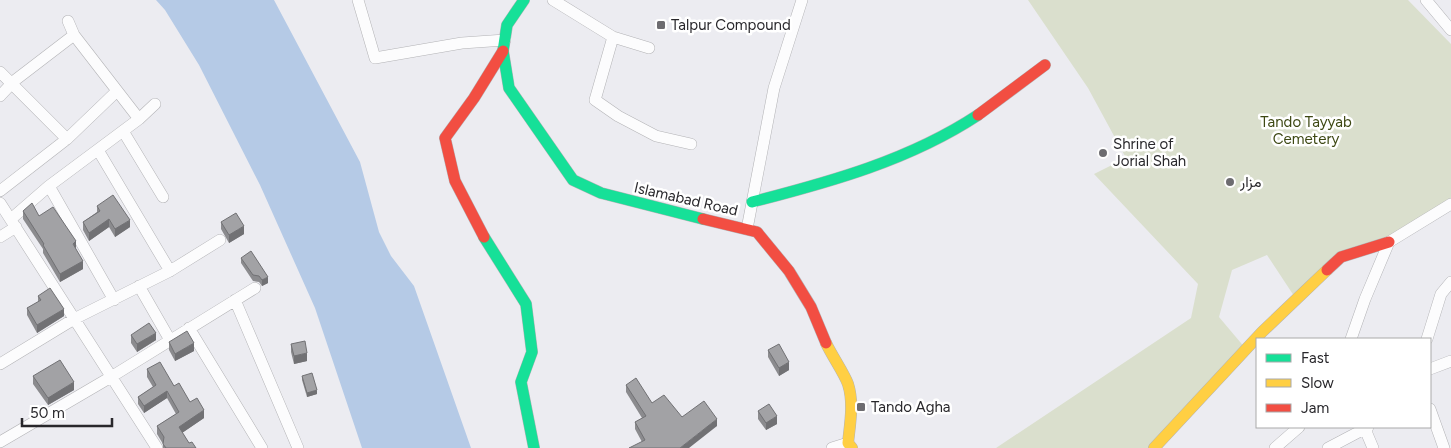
<svg xmlns="http://www.w3.org/2000/svg" width="1451" height="448" font-family="Figtree,Vazirmatn,sans-serif">
<style>
.green{fill:#dadfcd}
.water{fill:#b5cae6}
.lines{fill:none;stroke-linecap:round;stroke-linejoin:round}
.street-casing{stroke:#b3b3b6;stroke-width:12}
.fast-casing{stroke:#b3b3b6;stroke-width:12}
.slow-casing{stroke:#b3b3b6;stroke-width:12}
.jam-casing{stroke:#b3b3b6;stroke-width:12}
.street{stroke:#fcfcfd;stroke-width:11}
.fast{stroke:#16e098;stroke-width:11}
.slow{stroke:#ffcf43;stroke-width:11}
.jam{stroke:#f24e42;stroke-width:11}
.wall{fill:#8b8b8e}
.shaded-wall{fill:#717174}
.building{fill:#a2a2a5;stroke:#717174}
.poi-dot{fill:#6d6c70;stroke:#fff;stroke-width:2}
.labels{text-anchor:middle;dominant-baseline:central;stroke-width:5;stroke-linejoin:round;paint-order:stroke}
.poi-label{font-size:15px;fill:#28272b;stroke:#fff;text-anchor:start}
.park-label{font-size:15px;fill:#3d4813;stroke:#fff}
.street-label{font-size:15px;fill:#28272b;stroke:#fff}
</style>
<rect width="100%" height="100%" fill="#ececf1"/>
<path class="green" d="M1028 0H1408L1451 44V202L1389 242 1341 257 1296 299 1267 255 1232 270 1219 317 1246 349 1152 448H996L1191 318 1198 284 1094 174 1126 158 1088 88Z"/>
<path class="water" d="M156 0H274L360 162 379 232 391 256 414 286 471 448H362L315 308 260 185 199 65 165 10Z"/>
<g class="lines">
<g class="street-casing">
<path id="street" d="M358 0 375 58 462 43 505 40
M553 0 613 37 649 48
M1426 0 1451 30
M68 21 74 35 139 119
M613 37 595 100 618 116 656 136 691 144
M0 72 67 139
M0 96 14 81 74 35
M123 131 163 197
M98 150 170 271
M49 186 139 119 155 104
M0 191 67 139 117 91
M0 203 157 448
M11 219 49 186 114 300
M747 229 774 88 802 0
M0 237 16 227
M139 286 170 340
M235 300 298 448
M189 328 262 448
M1351 339 1365 299 1389 242 1451 204
M1427 339 1441 294 1451 282
M0 364 74 319 170 271 220 240
M1430 369 1451 361
M1430 409 1444 448
M1365 429 1373 448
M0 442 111 377 255 288
M832 448 848 443
M1275 448 1299 427
M1328 448 1368 427"/>
</g>
<g class="fast-casing">
<path id="fast" d="M524 0 507 25 503 51 509 88 573 180 601 193 703 219
M752 202C830 182 910 160 978 115
M484 237 526 304 532 352 521 382 534 448"/>
</g>
<g class="slow-casing">
<path id="slow" d="M826 343C832 356 844 373 848 384 854 403 850 424 848 443L852 448
M1154 448 1262 332 1327 270"/>
</g>
<g class="jam-casing">
<path id="jam" d="M978 115 1045 65
M703 219 757 232 789 271 811 307 826 343
M484 237 455 181 445 138 474 98 503 51
M1327 270 1341 257 1389 242"/>
</g>
<use href="#street" class="street"/>
<use href="#fast" class="fast"/>
<use href="#slow" class="slow"/>
<use href="#jam" class="jam"/>
</g>
<path class="wall" d="M97 206 130 227 115 237 109 227 89 241 83 230V222L97 212Z
M23 211 39 216 76 249 83 269 60 282 43 253V249L23 219Z
M221 222 244 234 229 243 221 229Z
M241 258 268 283 262 286 259 282 253 281 241 263Z
M38 296 64 316 37 333 27 315V308L38 302Z
M131 335 156 340 137 352 131 343Z
M169 342 194 351 175 361 169 350Z
M291 344 307 361 294 364 291 352Z
M768 350 789 370 779 376 768 357Z
M147 369 174 386 204 418 182 433 189 443 196 448H163V444L157 434V426L176 414 167 398 144 413 138 404V397L153 387 147 377Z
M33 376 74 390 48 405 33 384Z
M302 376 317 394 307 397 302 380Z
M626 385 652 403 682 417 717 426 642 442 635 429V422L642 418 626 392Z
M758 411 777 424 766 430 758 419Z"/>
<path class="shaded-wall" d="M109 219V227L89 241V233Z
M130 220V227L115 237V229Z
M244 226V234L229 243V235Z
M76 241V249L73 244Z
M83 261V269L60 282V274Z
M268 277V283L262 286V280Z
M64 309V316L37 333V325Z
M156 333V340L137 352V344Z
M194 343V351L175 361V354Z
M307 353V361L294 364V356Z
M789 362V370L779 376V368Z
M74 382V390L48 405V398Z
M317 390V394L307 397V393Z
M167 391V398L144 413V406Z
M204 410V418L179 435V427Z
M777 416V424L766 430V423Z
M717 419V426L689 448H680Z"/>
<path class="building" d="M113 195 130 220 115 229 109 219 89 233 83 222 100 211 97 206Z
M32 203 39 216 53 207 76 241 73 244 83 261 60 274 43 245 44 244 23 211Z
M236 213 244 226 229 235 221 222Z
M251 251 268 277 262 280 259 276 253 275 241 258Z
M50 288 64 309 37 325 27 308 41 300 38 296Z
M149 323 156 333 137 344 131 335Z
M187 331 194 343 175 354 169 342Z
M305 341 307 353 294 356 291 344Z
M779 344 789 362 779 368 768 350Z
M60 360 74 382 48 398 33 376Z
M160 362 174 386 179 383 190 402 197 398 204 410 179 427 189 443 192 442 196 448H166L163 444 164 437 157 426 179 412 167 391 144 406 138 397 156 385 147 369Z
M312 373 317 390 307 393 302 376Z
M636 378 652 403 664 395 682 417 704 401 717 419 680 448H629L645 440 635 422 646 416 626 385Z
M769 404 777 416 766 423 758 411Z"/>
<g class="poi-dot">
<rect x="656" y="20" width="10" height="10" rx="2.5"/>
<circle cx="1103" cy="153" r="5"/>
<circle cx="1230" cy="182" r="5"/>
<rect x="856" y="402" width="10" height="10" rx="2.5"/>
</g>
<g class="labels">
<g class="poi-label">
<text x="671" y="25">Talpur Compound</text>
<text x="1113" y="144">Shrine of<tspan x="1113" dy="17">Jorial Shah</tspan></text>
<text x="1240" y="182">مزار</text>
<text x="871" y="407">Tando Agha</text>
</g>
<g class="park-label">
<text x="1306" y="122">Tando Tayyab<tspan x="1306" dy="17">Cemetery</tspan></text>
</g>
<g class="street-label">
<text transform="translate(686 199) rotate(13)">Islamabad Road</text>
</g>
</g>
<rect x="1256" y="338" width="175" height="90" fill="#ffffff" stroke="#a9a9aa"/>
<rect x="1266" y="354" width="25" height="8" fill="#16e098" stroke="#a9a9aa"/>
<text x="1301" y="363" font-size="15" fill="#28272b">Fast</text>
<rect x="1266" y="379" width="25" height="8" fill="#ffcf43" stroke="#a9a9aa"/>
<text x="1301" y="388" font-size="15" fill="#28272b">Slow</text>
<rect x="1266" y="404" width="25" height="8" fill="#f24e42" stroke="#a9a9aa"/>
<text x="1301" y="413" font-size="15" fill="#28272b">Jam</text>
<path d="M22 418v8h90v-8" fill="none" stroke="#28272b" stroke-width="2.5"/>
<text x="30" y="418" font-size="15" fill="#28272b" stroke="#ffffff" stroke-width="4" paint-order="stroke">50 m</text>
</svg>
